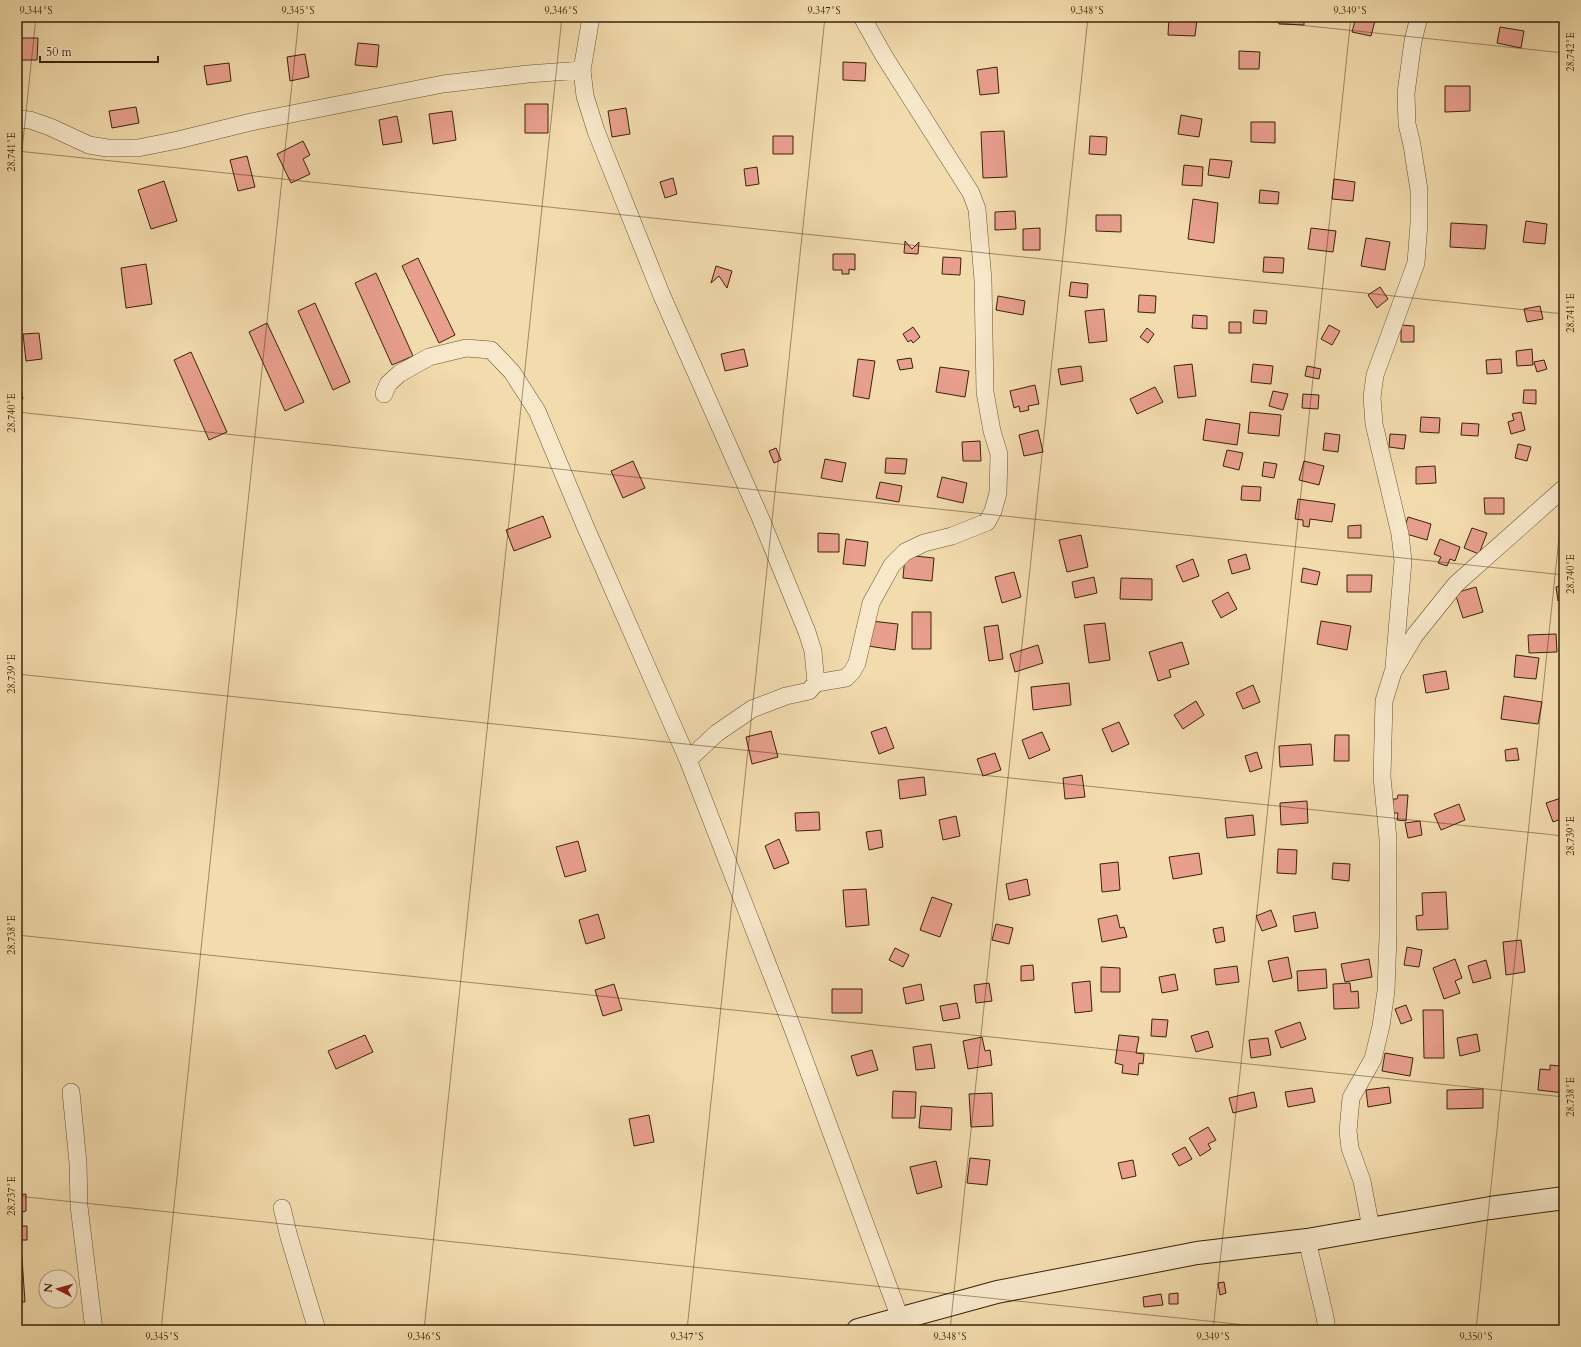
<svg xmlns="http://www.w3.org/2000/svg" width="1581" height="1347" font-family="Cardo,serif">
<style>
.building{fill:#e89f8e;stroke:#382408}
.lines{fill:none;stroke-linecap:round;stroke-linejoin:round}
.street-casing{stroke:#665231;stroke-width:18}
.secondary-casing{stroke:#382408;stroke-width:24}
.street{stroke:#f7e8ca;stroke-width:17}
.secondary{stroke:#f7e8ca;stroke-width:22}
.ticks{fill:none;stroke:#382408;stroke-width:1;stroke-opacity:0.45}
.neatline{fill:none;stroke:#382408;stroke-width:1.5}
.ticks-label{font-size:10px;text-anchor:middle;fill:#382408}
</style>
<rect width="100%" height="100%" fill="#f2dbad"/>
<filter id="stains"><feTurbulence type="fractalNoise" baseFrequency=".005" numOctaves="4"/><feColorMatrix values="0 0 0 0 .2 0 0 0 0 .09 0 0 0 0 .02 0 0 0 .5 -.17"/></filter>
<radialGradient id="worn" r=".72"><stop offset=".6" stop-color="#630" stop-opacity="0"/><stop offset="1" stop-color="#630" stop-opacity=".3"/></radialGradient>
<path class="building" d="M701 17H721L703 22Z
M1169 17 1197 19 1195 36 1168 35Z
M1280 17H1304V25L1279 24Z
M1356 17H1376L1371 36 1352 32Z
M1500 27 1524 31 1521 48 1497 43Z
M17 38H38L37 60H19V66H17Z
M358 43 379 45 377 67 355 65Z
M1239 51 1260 52 1259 69H1239Z
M305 54 309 77 290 81 287 57Z
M843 62 866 63 865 81 843 80Z
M229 63 231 81 207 85 204 66Z
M997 67 999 93 980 95 977 70Z
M1445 86H1470V111L1445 112Z
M525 104H548V133H525Z
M136 107 139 123 112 128 109 111Z
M626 108 630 134 612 137 608 111Z
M452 111 456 140 433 144 429 114Z
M1181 115 1202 119 1199 137 1178 134Z
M397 116 402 142 383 145 379 120Z
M1251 122H1275V143L1251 142Z
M1004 131 1007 177 983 178 981 132Z
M773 136H793V154H773Z
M1090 136 1107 137 1106 155 1089 154Z
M303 141 310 155 303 159 310 174 291 183 277 154Z
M247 156 255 187 238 191 230 160Z
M1210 159 1232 161 1229 178 1208 175Z
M1184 165 1203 167 1202 186 1182 185Z
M757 167 759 184 746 186 744 169Z
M673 178 677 194 665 198 660 182Z
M1334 179 1355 182 1353 201 1332 199Z
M164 181 177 221 151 229 138 190Z
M1260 190 1279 192 1278 204 1259 203Z
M1193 199 1218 203 1214 243 1188 239Z
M1015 211 1016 229 995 230V212Z
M1096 215H1121V232L1096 231Z
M1526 221 1547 224 1545 244 1523 242Z
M1451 223 1487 225 1485 249 1450 247Z
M1040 228V250H1023V229Z
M1311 228 1336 231 1333 252 1308 249Z
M1366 238 1390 242 1385 270 1361 266Z
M905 241 912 249 919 242 918 254 904 253Z
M833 254H855V270L849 269V274H842V270H833Z
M943 257 961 258 960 275 942 274Z
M1264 257 1284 258 1283 273 1263 272Z
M418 258 455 335 439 343 402 266Z
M146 264 152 304 126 308 121 268Z
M716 266 732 271 727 288 719 276 711 283Z
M376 273 413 356 392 365 355 283Z
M1071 282 1088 284 1087 298 1069 296Z
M1380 287 1388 299 1377 308 1368 295Z
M1139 295 1156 296 1155 313 1138 312Z
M998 296 1025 301 1023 315 996 310Z
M315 303 350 382 333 390 298 311Z
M1540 306 1543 319 1527 322 1524 309Z
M1104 309 1107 341 1089 343 1085 311Z
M1254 310 1267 311 1266 324 1253 323Z
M1193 315 1207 316V329L1192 328Z
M1229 322H1241V333H1229Z
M267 323 304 402 285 411 249 332Z
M1329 325 1340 331 1332 345 1321 339Z
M1401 325 1414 326V342H1401Z
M913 327 920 337 913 343 911 340 908 342 903 334Z
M1147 328 1154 334 1148 343 1140 337Z
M39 333 42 359 26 361 23 334Z
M744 349 748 366 725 371 721 354Z
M1532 349 1533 365 1517 366 1516 351Z
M191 352 227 432 209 440 174 360Z
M911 358 913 368 900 370 897 360Z
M858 359 875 361 869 399 853 396Z
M1501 359 1502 373 1487 374 1486 360Z
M1544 360 1547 369 1537 372 1534 362Z
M1192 364 1196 396 1178 398 1174 366Z
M1253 364 1273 366 1271 384 1251 382Z
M1081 366 1083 381 1061 385 1058 369Z
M1307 366 1321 369 1319 379 1305 376Z
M940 367 969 371 965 397 936 392Z
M17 370 23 399 17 400Z
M1035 385 1039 404 1028 406 1029 410 1020 412 1019 406 1014 408 1010 391Z
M1155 387 1163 402 1137 414 1130 399Z
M1524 390H1536V404L1523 403Z
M1273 391 1288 394 1283 410 1269 406Z
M1303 394 1319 395 1318 409 1302 408Z
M1250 412 1281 415 1279 436 1248 433Z
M1521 412 1525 430 1511 434 1508 422 1514 420 1512 414Z
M1421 417 1440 418 1439 433 1420 432Z
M1206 419 1240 424 1237 445 1203 440Z
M1462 423 1479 424 1478 436 1461 435Z
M1038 430 1043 452 1024 456 1019 435Z
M1325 433 1340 435 1338 452 1323 450Z
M1390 434 1406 435 1404 449 1389 447Z
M1564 439V453H1562L1560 440Z
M980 441 981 461H963L962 442Z
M1518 444 1531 447 1527 461 1515 458Z
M776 448 781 460 774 463 769 451Z
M1227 450 1243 453 1239 470 1223 466Z
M886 458 907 459 905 474 885 473Z
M825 459 846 463 842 482 821 478Z
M633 461 645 488 623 498 611 471Z
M1304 461 1324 466 1319 485 1299 480Z
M1264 462 1277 464 1274 478 1262 476Z
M1435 466 1436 483 1416 484V467Z
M942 477 967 483 963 503 937 497Z
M880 482 902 486 899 502 876 498Z
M1242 486 1261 487 1260 501 1241 500Z
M1484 498H1504V514H1485Z
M1298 499 1335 504 1332 522 1310 519 1309 527 1303 526V520L1295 519Z
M543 516 551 537 514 551 506 530Z
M1408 517 1431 524 1427 540 1403 533Z
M1361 525V538H1348V526Z
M1472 528 1487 533 1479 554 1464 548Z
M818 533 839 534V552H818Z
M1081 535 1088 567 1067 572 1059 540Z
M846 539 868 542 865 566 843 564Z
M1440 539 1460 547 1455 561 1450 559 1447 566 1438 563 1441 557 1434 554Z
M1246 554 1250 569 1232 574 1228 560Z
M905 555 934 558 932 581 903 578Z
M1193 559 1199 576 1183 582 1176 566Z
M1303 568 1320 572 1317 585 1301 582Z
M1014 572 1021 597 1002 603 995 577Z
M1347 575H1372L1371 592H1347Z
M1094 577 1097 593 1075 598 1072 582Z
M1121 578 1152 579V600L1120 599Z
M1564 585V599L1558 601 1556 587Z
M1476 587 1483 612 1463 618 1455 593Z
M1228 592 1237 609 1221 618 1212 601Z
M912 612H931V649H912Z
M871 621 898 624 895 650 868 646Z
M1321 621 1351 626 1347 650 1317 644Z
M1105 623 1110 660 1089 663 1084 625Z
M998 625 1003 659 989 661 984 627Z
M1556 634 1557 652 1529 653 1528 635Z
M1182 642 1189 664 1169 670 1171 677 1158 681 1149 652Z
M1038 645 1043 663 1015 672 1010 654Z
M1516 655 1539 658 1536 679 1514 677Z
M1446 671 1449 689 1426 693 1423 675Z
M1069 683 1071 705 1033 710 1031 687Z
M1253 685 1260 702 1243 709 1236 693Z
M1504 696 1542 702 1538 724 1501 719Z
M1196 701 1204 715 1183 729 1174 715Z
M1119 722 1129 744 1112 752 1102 729Z
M886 727 894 748 879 754 871 732Z
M771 731 778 757 752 764 746 737Z
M1042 732 1050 750 1029 759 1022 740Z
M1335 735H1349V761H1334Z
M1311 744 1313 765 1280 767 1279 746Z
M1517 748 1519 760 1506 761 1505 750Z
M1257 752 1262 768 1250 772 1245 756Z
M995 753 1001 770 983 776 977 759Z
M1082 775 1085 797 1065 799 1063 778Z
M924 777 926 795 900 799 898 780Z
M1398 795H1408L1406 821 1397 820 1398 813H1392L1393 799H1397Z
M1564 797V818L1553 822 1546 803Z
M1307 801 1308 823 1281 825 1280 803Z
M1459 804 1465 820 1441 830 1434 814Z
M819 812 820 830 796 831 795 813Z
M1253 815 1255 835 1227 838 1225 818Z
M956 816 960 836 943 840 939 820Z
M1420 821 1422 835 1408 838 1405 823Z
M881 830 883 847 869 850 866 832Z
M779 839 789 863 774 869 765 846Z
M578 841 586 871 565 877 556 847Z
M1278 849 1297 850 1296 874 1277 873Z
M1199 853 1202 874 1173 879 1169 857Z
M1118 862 1120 890 1102 892 1100 864Z
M1333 863 1350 864 1349 881 1332 879Z
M1027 879 1030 895 1009 900 1006 884Z
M866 889 869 925 846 927 843 890Z
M1446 892 1448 929 1417 930 1416 916 1423 915 1422 893Z
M932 897 952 904 940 937 920 930Z
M1271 910 1277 926 1262 931 1256 916Z
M1315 912 1318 928 1295 932 1293 916Z
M598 914 605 938 586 944 579 920Z
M1117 915 1120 928 1124 927 1127 937 1102 942 1098 919Z
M996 924 1013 928 1009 944 992 940Z
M1223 927 1225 941 1216 943 1213 929Z
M1521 940 1525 972 1506 975 1503 942Z
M1407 947 1422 950 1419 967 1404 965Z
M895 948 909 955 903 967 889 960Z
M1288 957 1292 978 1273 982 1268 961Z
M1369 959 1372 977 1345 982 1341 964Z
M1455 959 1462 978 1455 981 1460 993 1444 999 1433 968Z
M1486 960 1491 978 1473 983 1468 966Z
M1033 965 1034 980 1021 981V966Z
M1237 966 1239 982 1216 985 1214 969Z
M1101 967 1120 968V992H1101Z
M1326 969 1327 988 1298 991 1297 971Z
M1175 974 1178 990 1162 993 1159 977Z
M1090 981 1092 1011 1075 1013 1072 983Z
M989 983 992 1001 976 1003 974 985Z
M1350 983 1351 992 1358 991 1359 1008 1334 1009 1333 984Z
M614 984 622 1010 603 1016 595 990Z
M921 984 924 1000 906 1004 903 988Z
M832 989H862V1013H832Z
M1559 995H1564V1010H1560Z
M957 1003 960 1018 943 1021 940 1006Z
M1406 1005 1412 1020 1401 1024 1395 1009Z
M1423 1010H1443L1444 1058H1424Z
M1152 1019 1168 1020 1166 1037 1151 1036Z
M1300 1022 1306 1039 1281 1048 1275 1031Z
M1208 1031 1213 1047 1196 1052 1191 1036Z
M1477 1034 1480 1051 1460 1056 1457 1038Z
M365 1035 373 1052 336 1069 328 1051Z
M1119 1035 1139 1037 1136 1053 1144 1054 1143 1064 1139 1063 1138 1075 1122 1073 1123 1065 1115 1063Z
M982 1037 985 1051 990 1050 992 1065 968 1069 963 1041Z
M1268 1038 1271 1055 1251 1058 1249 1040Z
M931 1044 935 1068 916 1070 913 1047Z
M872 1050 878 1070 857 1076 851 1056Z
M1385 1053 1413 1058 1410 1076 1382 1071Z
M1560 1058H1564V1093L1538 1090 1540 1069 1550 1070V1065L1559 1066Z
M1389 1087 1391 1103 1368 1107 1366 1090Z
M1312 1088 1315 1102 1288 1107 1285 1092Z
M1483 1089V1108L1447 1109V1090Z
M893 1091 916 1092 915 1118H892Z
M1254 1092 1257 1107 1233 1113 1229 1098Z
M992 1093 993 1126 971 1127 969 1094Z
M921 1106 952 1108 951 1130 919 1128Z
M649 1115 654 1142 634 1146 629 1119Z
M1208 1127 1216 1140 1208 1144 1211 1149 1200 1156 1189 1138Z
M1185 1147 1192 1159 1179 1166 1172 1154Z
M970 1158 990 1160 987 1185 967 1183Z
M1133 1160 1136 1176 1122 1179 1118 1163Z
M936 1161 942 1187 917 1194 910 1167Z
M26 1194V1211L22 1212V1226H27V1240H17V1195Z
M22 1258 25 1302H17V1259Z
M1224 1282 1226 1293 1220 1295 1218 1283Z
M1178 1293V1304H1169V1294Z
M1161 1294 1163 1305 1144 1307 1143 1297Z
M1063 1325 1064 1330 1071 1329 1072 1330H1040Z"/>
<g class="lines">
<g class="street-casing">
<path id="street" d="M582 70 591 17
M17 119 30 120 50 127 89 145 107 148H138L178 140 251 122 443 84 528 74 582 70 585 96 596 131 662 296 760 517 807 632 813 651 816 683 809 691 786 696 752 709 717 733 688 760
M384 394 388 384 399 374 429 357 466 348 491 350 512 372 537 411 586 528 688 760 794 1032 900 1318
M1394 667 1403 561 1400 534 1374 424 1372 397 1375 375 1416 263 1419 223V190L1412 145 1407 124 1406 93 1413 41 1419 17
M816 683 846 678 852 672 857 663 871 603 892 565 905 552 924 543 952 536 987 522 993 511 998 493 999 454 992 431 985 392 983 280 977 209 971 193 884 56 862 17
M71 1092 78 1163 79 1206 94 1330
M282 1208 289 1237 317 1330
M1371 1228 1362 1181 1350 1148 1348 1131 1351 1098 1373 1059 1381 1026 1386 991 1388 936V839L1382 777 1384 701 1393 672 1415 635 1456 584 1564 488
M1307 1240 1325 1317 1327 1330"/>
</g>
<g class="secondary-casing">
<path id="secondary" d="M858 1330 997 1292 1197 1253 1307 1240 1490 1208 1564 1198"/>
</g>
<use href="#street" class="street"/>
<use href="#secondary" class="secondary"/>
</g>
<path class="ticks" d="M1224 17 1564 53M17 151 1564 314M17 198 36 17M17 412 1564 575M17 674 1564 836M17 935 1564 1097M17 1196 1293 1330M161 1330 299 17M424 1330 562 17M687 1330 825 17M950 1330 1088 17M1213 1330 1351 17M1476 1330 1564 490"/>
<rect width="1581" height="1347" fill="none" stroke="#f2dbad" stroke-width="44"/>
<g transform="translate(58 1289) rotate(276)"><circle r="19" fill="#f7e8ca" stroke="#ab9a7c"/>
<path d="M0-3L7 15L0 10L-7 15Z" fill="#8f2418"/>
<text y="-6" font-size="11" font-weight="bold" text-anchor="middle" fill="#382408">N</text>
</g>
<path d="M40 56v6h118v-6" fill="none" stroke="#382408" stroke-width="2"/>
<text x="46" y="56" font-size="12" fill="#382408" stroke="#f7e8ca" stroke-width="3" paint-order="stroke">50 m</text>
<rect x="22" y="22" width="1537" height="1303" class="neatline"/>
<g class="ticks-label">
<text x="36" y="14">9.344°S</text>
<text x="298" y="14">9.345°S</text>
<text x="561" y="14">9.346°S</text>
<text x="824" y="14">9.347°S</text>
<text x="1087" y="14">9.348°S</text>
<text x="1350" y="14">9.349°S</text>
<text transform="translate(1570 52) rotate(-90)" y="4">28.742°E</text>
<text transform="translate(11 152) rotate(-90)" y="4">28.741°E</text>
<text transform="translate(1570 313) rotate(-90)" y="4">28.741°E</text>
<text transform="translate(11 413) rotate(-90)" y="4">28.740°E</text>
<text transform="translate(1570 574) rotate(-90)" y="4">28.740°E</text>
<text transform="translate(11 674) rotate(-90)" y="4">28.739°E</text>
<text transform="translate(1570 836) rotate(-90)" y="4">28.739°E</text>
<text transform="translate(11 935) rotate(-90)" y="4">28.738°E</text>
<text transform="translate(1570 1097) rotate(-90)" y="4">28.738°E</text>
<text transform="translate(11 1196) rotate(-90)" y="4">28.737°E</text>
<text x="162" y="1340">9.345°S</text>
<text x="424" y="1340">9.346°S</text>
<text x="687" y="1340">9.347°S</text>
<text x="950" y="1340">9.348°S</text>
<text x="1213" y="1340">9.349°S</text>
<text x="1476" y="1340">9.350°S</text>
</g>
<rect width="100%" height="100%" filter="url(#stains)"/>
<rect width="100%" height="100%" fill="url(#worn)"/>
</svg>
